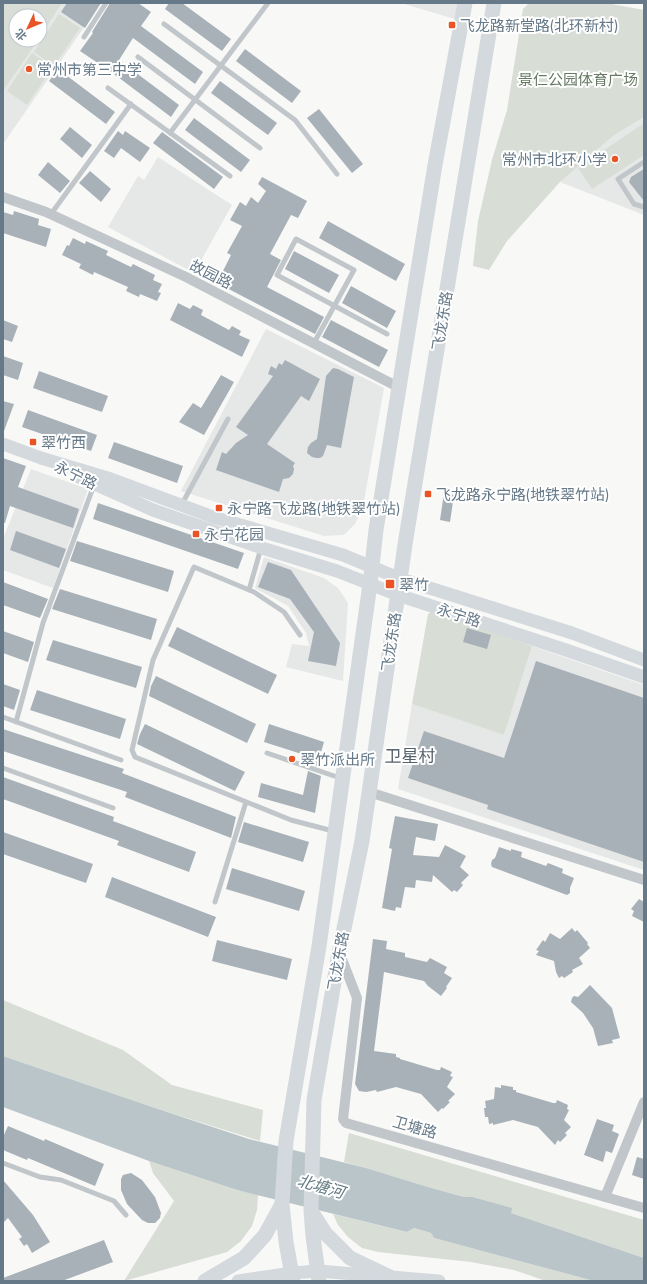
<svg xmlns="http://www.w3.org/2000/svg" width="647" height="1284" font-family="'Titillium Web','Noto Sans SC',sans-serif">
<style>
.built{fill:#e6e7e7;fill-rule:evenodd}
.green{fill:#d8ddd5}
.water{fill:#b9c5c9}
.building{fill:#a8b1b8}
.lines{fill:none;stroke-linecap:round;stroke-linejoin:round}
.service{stroke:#c1c6ca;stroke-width:5}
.minor{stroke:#c1c6ca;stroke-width:10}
.secondary{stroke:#d4d9de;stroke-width:13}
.primary{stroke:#d4d9de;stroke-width:15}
.poi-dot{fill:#e85426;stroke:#fff;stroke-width:1.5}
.labels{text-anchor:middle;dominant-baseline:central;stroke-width:4;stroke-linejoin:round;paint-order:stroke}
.poi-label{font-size:15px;fill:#667988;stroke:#fff;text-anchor:start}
.park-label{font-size:15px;fill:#667962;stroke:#fff}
.street-label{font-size:15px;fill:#667988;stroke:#fff}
.water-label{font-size:16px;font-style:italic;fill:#637a83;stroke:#fff}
.quarter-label{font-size:17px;fill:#55626c;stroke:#fff}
</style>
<rect width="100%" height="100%" fill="#f8f8f6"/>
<path class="built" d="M3 3H101L3 144ZM16 16H40V40H16Z
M401 3H458L456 19 448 17Z
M644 117V215L560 182 613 136Z
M158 157 232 205 194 273 108 227 138 176 144 180Z
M266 329 384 388 363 507 355 524 344 535 324 536 181 491Z
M31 469 88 489 53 588 3 570V539Z
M264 557 324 578 338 588 348 603 343 681 286 667 292 644 309 646 306 633 288 606 255 588Z
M532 646 644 685V870L398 789 412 704 504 735Z"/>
<path class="green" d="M3 3H62L40 36V16H16V40H38L3 91Z
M529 3H606L644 10V117L613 136 560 182 507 241 489 270 473 266 478 221 492 160 507 110 523 9Z
M59 14 80 28 54 66 34 52Z
M32 53 53 67 27 105 7 91Z
M644 123V155L592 189 578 168Z
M434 610 532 646 504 735 412 704 428 614Z
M3 1000 123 1050 172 1085 263 1110 260 1141 158 1109 3 1056Z
M349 1133 644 1220V1258L511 1213V1208L473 1197H464L428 1187 366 1168 344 1162Z
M149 1161 237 1190 258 1195 257 1210 252 1226 241 1241 227 1252 124 1281 174 1201 153 1173Z
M333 1214 407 1232 414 1228 431 1233 434 1238 594 1281H546L514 1270 471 1262 378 1252 362 1248 348 1237 338 1225Z"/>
<path class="water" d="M3 1056 158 1109 249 1139 366 1168 428 1187 464 1197H473L512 1208 511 1213 644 1258V1281H594L434 1238 431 1233 414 1228 407 1232 237 1190 149 1161 3 1107Z"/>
<path class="building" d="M67 3H101L85 28 61 12Z
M110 3H138L151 12 141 26 203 72 195 84 133 38 119 60 179 105 171 117 114 74 80 51 93 33 92 32Z
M169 3H182L231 39 222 51 165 9Z
M245 49 301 91 292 103 236 61Z
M58 69 115 112 106 124 49 81Z
M220 81 277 123 268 135 211 93Z
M319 109 363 164 352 173 307 118Z
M194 118 250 160 241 172 185 130Z
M70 127 92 145 82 158 60 139Z
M118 131 123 135 125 131 150 148 140 162 121 148 114 158 104 151Z
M162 132 223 177 214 189 153 143Z
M48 162 70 181 60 193 38 175Z
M644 169V201L629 182 631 177Z
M90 171 111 189 101 202 79 183Z
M262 177 307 201 298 218 291 215 270 254 281 260 267 287 324 317 315 334 217 283 231 255 227 253 242 226 230 220 240 202 246 206 251 197 258 203 266 191 258 184Z
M14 211 39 219 38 225 51 229 46 247 3 233V212L13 215Z
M328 221 405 264 396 281 319 238Z
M73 238 85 244 86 241 108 251 106 255 131 267 133 264 155 275 153 280 162 284 158 292 161 293 157 301 140 294 139 297 126 291 128 287 94 272 93 275 79 268 81 264 62 255 67 245 69 246Z
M294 251 339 275 329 293 285 269Z
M351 286 396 311 387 328 342 303Z
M178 303 190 309 193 305 203 310 201 315 229 330 232 326 241 331 239 335 250 340 242 357 170 320Z
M3 320 18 326 12 342 3 339Z
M331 320 388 350 379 367 322 337Z
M3 356 23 363 18 380 3 375Z
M285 360 320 379 309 401 301 396 267 444 295 463 293 466 294 469 293 474 289 478 283 479 279 492 216 470 222 452 226 454 236 443 248 435 236 427 273 376 268 374 271 366 276 369 279 363 282 365Z
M333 368 338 369 354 377 341 448 327 445 323 456 320 458H316L312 457 307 453 308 447 311 443 317 439 326 376Z
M39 371 108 396 102 412 33 388Z
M221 375 234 382 204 435 179 422 193 403 201 408Z
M3 401 14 404 4 431H3Z
M28 410 97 435 91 451 22 427Z
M114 442 183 466 177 483 108 458Z
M3 458 26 466 18 487 79 509 73 528 10 506 5 523H3Z
M444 493 454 495 450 522 440 520Z
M98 503 244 553 238 569 93 519Z
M16 531 66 549 59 568 10 550Z
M77 541 174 571 168 592 70 561Z
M268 562 291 570 340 643 336 666 308 661 314 632 290 599 258 587Z
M3 582 48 599 40 618 3 605Z
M60 589 157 619 151 640 52 609Z
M177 627 277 675 268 694 168 646Z
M467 628 491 635 487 649 463 642Z
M3 631 34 642 28 662 3 653Z
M53 640 142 667 136 688 46 660Z
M536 661 644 698V862L487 809 488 805 408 778 424 731 504 758Z
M156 676 256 724 247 743 149 696 151 686Z
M3 684 20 690 14 710 3 706Z
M37 690 126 719 120 739 30 710Z
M145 724 245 772 235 791 137 744 140 734Z
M269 724 324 742 317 766 310 763 311 757 264 742Z
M3 729 124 769 122 773 236 817 231 838 125 797 127 792 3 751Z
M308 771 321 776 315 813 258 797 261 783 303 795Z
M3 777 114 817 113 821 196 852 189 872 117 845 119 841 3 799Z
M395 816 438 824 435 841 416 837 413 855 439 857 445 845 466 856 460 867 469 875 461 883 463 885 457 892 454 890 452 892 433 875 432 882 416 880 415 888 405 887 401 908 396 907 395 911 382 908 392 849 389 848Z
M244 822 309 842 303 862 238 842Z
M3 832 93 864 86 883 3 854Z
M499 847 511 851V849L522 852 521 857 546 866 548 863 563 869 562 873 574 878 570 888V893L567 895 492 867 491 864 492 860 495 858Z
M232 868 305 891 299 911 226 889Z
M112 877 216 917 208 937 105 897Z
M639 899 644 902V922L632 916 634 911 631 909Z
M572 928 575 932 577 930 588 943 587 944 590 948 579 958 583 964 572 970 573 972 564 978 562 976 559 978 556 972 554 961 536 955 539 951 536 950 543 940 545 942 550 933 560 939Z
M373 939 387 941 386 949 405 953V957L427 962 430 958 447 967 444 973 452 978 446 987 447 988 441 996 428 986 424 981 384 972 374 1051 396 1054V1057L400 1058V1059L437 1070H440L441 1067 452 1072 450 1076 453 1077 447 1087 455 1094 448 1101 450 1102 443 1109 442 1108 438 1112 421 1094 396 1087 377 1092 376 1090 366 1092 359 1091 355 1084Z
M217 940 292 959 287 980 212 961Z
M590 985 612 1008 620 1038 612 1040 613 1043 598 1046 593 1028 583 1013 571 1002 572 998 574 996 578 997Z
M501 1085 513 1087V1090H516V1092L553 1103H556L557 1100 568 1105 567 1109 569 1110 564 1120 571 1127 565 1133 567 1135 560 1142 558 1140 555 1145 538 1127 513 1120 493 1125V1123L489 1124 488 1117H485L484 1108H486L485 1101 494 1099 495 1087 501 1088Z
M597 1119 614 1125 612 1131 619 1134 612 1153 606 1151 603 1162 584 1155Z
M8 1126 44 1141 45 1139 104 1164 95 1186 28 1158 27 1160 3 1150V1137Z
M637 1157 644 1159V1179L632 1175Z
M131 1173 142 1180 155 1197 161 1213 160 1218 155 1223H148L142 1220 127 1204 121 1190V1179L123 1175Z
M3 1180 33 1215 50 1242 32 1253 27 1244 24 1246 19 1239 22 1237 8 1218 3 1223Z
M104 1240 113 1262 62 1281H3V1278Z"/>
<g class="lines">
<path class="service" d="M164 24 295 120 337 174
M84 37 106 3
M138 57 260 148
M108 88 230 176
M170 133 268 3
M644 162 618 179 634 204 644 207
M51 214 131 104
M314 343 354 270 296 239 277 275 387 334
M182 504 228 419
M249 590 261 548
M300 635 284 612 254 592 194 567 153 660 132 750 135 757 291 820 333 831
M3 717 121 760
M16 722 43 623 94 485
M267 753 340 778
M3 768 113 808
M215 902 246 802
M3 1163 40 1177 61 1180 114 1201 126 1215"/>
<path class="minor" d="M3 197 46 212 186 277 400 388
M369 792 644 880
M340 954 357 998 343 1119 346 1123 644 1208
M605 1197 644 1102"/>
<path class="secondary" d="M3 444 41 458 111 479 213 517 343 555 401 579 572 633 644 660
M79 477 153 510 262 548 337 571 398 595 566 650 644 677
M238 1281 292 1273 318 1271 439 1281"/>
<path class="primary" d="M313 1214 325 1233 350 1258 390 1277
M205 1281 244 1258 265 1235 282 1204
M293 1281 286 1242 282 1204 286 1141 319 946 370 584 376 530 435 165 465 3
M319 1281 313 1236 311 1211 314 1100 339 953 362 841 406 538 494 3"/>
</g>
<g class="poi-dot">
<rect x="448" y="21" width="8" height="8" rx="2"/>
<circle cx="29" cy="69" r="4"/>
<circle cx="615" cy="159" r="4"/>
<rect x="29" y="438" width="8" height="8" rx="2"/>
<rect x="424" y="490" width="8" height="8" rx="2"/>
<rect x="215" y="504" width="8" height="8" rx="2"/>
<rect x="192" y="530" width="8" height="8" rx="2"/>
<rect x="385" y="579" width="10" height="10" rx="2"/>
<circle cx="292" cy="759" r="4"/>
</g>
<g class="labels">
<g class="poi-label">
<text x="460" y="25">飞龙路新堂路(北环新村)</text>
<text x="37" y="69">常州市第三中学</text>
<text x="607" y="159" text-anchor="end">常州市北环小学</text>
<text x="41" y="442">翠竹西</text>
<text x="436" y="494">飞龙路永宁路(地铁翠竹站)</text>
<text x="227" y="508">永宁路飞龙路(地铁翠竹站)</text>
<text x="204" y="534">永宁花园</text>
<text x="399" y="584">翠竹</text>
<text x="300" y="759">翠竹派出所</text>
</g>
<g class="park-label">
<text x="578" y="79">景仁公园体育广场</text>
</g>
<g class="street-label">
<text transform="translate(211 274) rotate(27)">故园路</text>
<text transform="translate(442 321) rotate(-81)">飞龙东路</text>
<text transform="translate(76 475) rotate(26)">永宁路</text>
<text transform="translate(459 615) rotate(18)">永宁路</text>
<text transform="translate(391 642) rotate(-82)">飞龙东路</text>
<text transform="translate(338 961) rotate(-80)">飞龙东路</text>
<text transform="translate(415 1127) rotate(16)">卫塘路</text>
</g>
<g class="water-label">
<text transform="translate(321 1186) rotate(16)">北塘河</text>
</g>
<g class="quarter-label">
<text x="410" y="756">卫星村</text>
</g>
</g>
<rect width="647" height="1284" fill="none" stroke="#667988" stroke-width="8"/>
<g transform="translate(28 28) rotate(226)"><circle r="19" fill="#ffffff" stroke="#c2c9cf"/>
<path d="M0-3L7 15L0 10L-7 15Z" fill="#e85426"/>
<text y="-6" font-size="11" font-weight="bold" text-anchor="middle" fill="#667988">北</text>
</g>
</svg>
